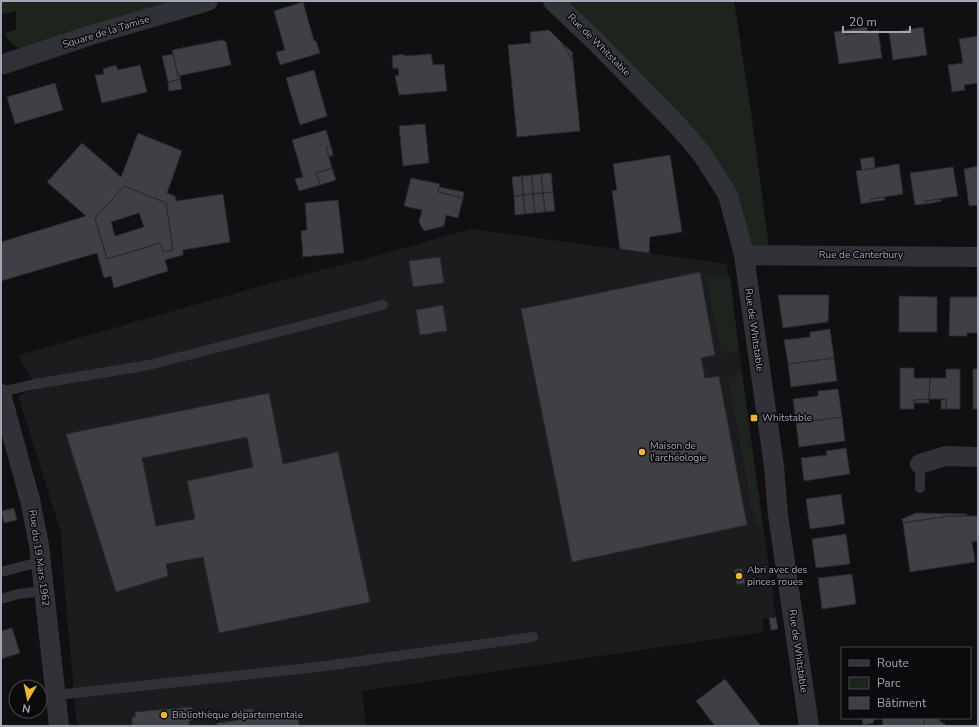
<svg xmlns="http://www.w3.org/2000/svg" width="979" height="727" font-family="'Nunito Sans',sans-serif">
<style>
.built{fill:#1c1c1f}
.green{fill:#1d241e}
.building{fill:#3f4045;stroke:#2a2a2e;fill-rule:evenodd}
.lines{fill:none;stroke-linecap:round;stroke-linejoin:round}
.service{stroke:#313237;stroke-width:10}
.minor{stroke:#313237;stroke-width:20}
.poi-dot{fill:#efb62b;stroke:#0b0b0d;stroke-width:1.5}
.labels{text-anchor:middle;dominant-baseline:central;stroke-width:3;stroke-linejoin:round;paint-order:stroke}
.street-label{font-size:10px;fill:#a1a6b2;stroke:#0b0b0d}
.poi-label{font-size:10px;fill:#a1a6b2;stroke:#0b0b0d;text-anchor:start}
</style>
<rect width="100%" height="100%" fill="#101012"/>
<path class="built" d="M471 229 727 264 776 617 763 619 764 632 362 691 366 726H77L64 581 61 532 18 396 33 389 35 384 21 362 19 355 279 281 361 260Z"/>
<path class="green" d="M1 1H181L25 49C14 48 9 42 4 33L16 30V11L1 14Z
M553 1H734L751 112 770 255H744L728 195Z
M730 276 739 351 722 354 706 277Z
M742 373 762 524 755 526 728 376Z"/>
<path class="building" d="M303 2 314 41H316L320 53 280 65 276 52 285 50 274 11Z
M867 27 868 32 846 35 845 30Z
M923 27 927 55 893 60 889 33Z
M549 30 562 43 573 61 580 131 517 137 508 45 531 43 530 32Z
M845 30 846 35 878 30 882 58 839 64 834 32Z
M978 36V83L964 85 965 90 952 92 948 65 963 63 959 39Z
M222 40 226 42 231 65 178 76 172 50Z
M562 43 572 52 573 61Z
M173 54 178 76H180V79L168 82 162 56Z
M404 54V56L431 54 433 65 444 64 447 91 399 95 395 76 399 75 398 68 393 69 392 56Z
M116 65 118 70 140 65 147 92 102 103 95 75 104 74 103 69Z
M314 70 327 116 300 125 286 78Z
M180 79 182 89 169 91 168 82Z
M55 83 63 110 15 124 7 97Z
M425 124 429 163 403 166 399 126Z
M326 130 331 146 326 147 332 168 316 173 320 185 299 191 295 179 303 177 292 140Z
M138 133 182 151 167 193 175 196 176 201 223 194 230 242 183 250V255L165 260 168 271 114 288 111 276 104 278 97 253 1 281V242L86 216 47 182 82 143 121 177ZM124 186 166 203 173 250 163 252 160 243 107 259 95 218Z
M331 146 333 155 329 157 326 147Z
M670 155 682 232 650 237 649 253 620 249 612 191 617 190 613 164Z
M874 157 875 168 862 170 860 159Z
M899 164 903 194 871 199 872 202 861 204 856 171Z
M978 166V205L969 206 964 169Z
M953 167 958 196 925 201 926 204 915 205 910 173Z
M332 168 336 180 320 185 316 173Z
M551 173 553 192 543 193 541 174Z
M541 174 543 193 533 194 532 175Z
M532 175 533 194 523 195 522 176Z
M522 176 523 195 514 196 512 177Z
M411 178 440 184 438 192 463 198 458 218 446 215 444 226 424 231 419 222 422 210 404 206Z
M124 186 166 203 173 250 163 252 160 243 107 259 95 218ZM139 213 144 227 115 236 111 222Z
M439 187 464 192 463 198 438 192Z
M553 192 555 211 545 212 543 193Z
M543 193 545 212 535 213 533 194Z
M533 194 535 213 525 214 523 195Z
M523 195 525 214 515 215 514 196Z
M884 197 885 200 872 202 871 199Z
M941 199 942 201 926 204 925 201Z
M338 200 344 253 303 257 301 231 307 230 305 203Z
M440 257 444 283 413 287 409 261Z
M700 272 715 355 701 358 705 378 719 376 747 525 572 562 521 309Z
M778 295H829L828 322 783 328Z
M899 296 937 297V332H899Z
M950 297H978V333H967V336H949Z
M443 305 447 331 420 335 416 310Z
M830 329 834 358 788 364 784 340 810 337V332Z
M834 358 837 381 791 387 788 364Z
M900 368H914V378H930L929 399 914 400V409H900Z
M946 369H960V409H946V399H929L930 378H946Z
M973 369H978V409H973Z
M838 389 842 417 796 423 793 399 818 396V391Z
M269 393 283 464 338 452 370 602 219 633 203 557 166 564 168 576 116 592 66 434ZM247 437 253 467 187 481 195 519 156 526 142 458Z
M929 399V403H914V400Z
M941 399H946V409H941Z
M842 417 845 441 799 447 796 423Z
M846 448 850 474 804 481 801 458 827 455 826 451Z
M841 494 845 524 810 529 806 499Z
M14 508 17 520 4 523 1 511Z
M916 513 967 514 966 516H949L903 523 902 519Z
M949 516H978V541L972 542 975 562 910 572 903 523Z
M846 534 850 564 816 568 812 539Z
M742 568 745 583 737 585 734 570Z
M852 574 856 604 822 609 818 578Z
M776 617 778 629 771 630 769 618Z
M12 628 20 653 1 659V631Z
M725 679 761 726H715L696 701Z
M192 707 193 720 189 721V726H132V717H135V712Z
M253 709 254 714 269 712V717L290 715 297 718 300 726H217V723L239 720 238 710Z
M862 718H876H875L873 723 863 725Z
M882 718H926L923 726H883Z
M926 718H936L947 726H923Z"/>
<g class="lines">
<path class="service" d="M1 392 35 384 149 365 383 305
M920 464V488
M1 572 40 562
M1 599 18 594 43 591
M56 695 318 667 533 637"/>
<path class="minor" d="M553 1 598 44 679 127 702 154 728 195 744 255 746 270 774 466 778 515 809 726
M4 64 91 35 208 1
M744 255 978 257
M1 394 30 500 39 545 59 726
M920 464 946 456 978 457"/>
</g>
<g class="poi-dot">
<rect x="750" y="414" width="8" height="8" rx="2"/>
<circle cx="642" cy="452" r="4"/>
<circle cx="739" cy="576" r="4"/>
<circle cx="164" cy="715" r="4"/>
</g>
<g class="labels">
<g class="street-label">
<text transform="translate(106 32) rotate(-17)">Square de la Tamise</text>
<text transform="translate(599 45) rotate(45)">Rue de Whitstable</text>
<text x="861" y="255">Rue de Canterbury</text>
<text transform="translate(754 330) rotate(82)">Rue de Whitstable</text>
<text transform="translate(39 558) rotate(82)">Rue du 19 Mars 1962</text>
<text transform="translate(798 651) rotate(82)">Rue de Whitstable</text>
</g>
<g class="poi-label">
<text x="762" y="418">Whitstable</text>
<text x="650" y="446">Maison de<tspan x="650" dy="12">l'archéologie</tspan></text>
<text x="747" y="570">Abri avec des<tspan x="747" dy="12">pinces roues</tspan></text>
<text x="172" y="715">Bibliothèque départementale</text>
</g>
</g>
<rect width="979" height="727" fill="none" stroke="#a1a6b2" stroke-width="4"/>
<rect x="841" y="647" width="130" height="72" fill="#0b0b0d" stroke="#47494f"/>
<rect x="849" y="660" width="20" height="6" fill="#313237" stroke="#47494f"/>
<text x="877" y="667" font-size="12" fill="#a1a6b2">Route</text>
<rect x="849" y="677" width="20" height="12" fill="#1d241e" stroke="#47494f"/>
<text x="877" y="687" font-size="12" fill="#a1a6b2">Parc</text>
<rect x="849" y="697" width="20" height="12" fill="#3f4045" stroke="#47494f"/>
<text x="877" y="707" font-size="12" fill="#a1a6b2">Bâtiment</text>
<g transform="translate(28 699) rotate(189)"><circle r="19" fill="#0b0b0d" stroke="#47494f"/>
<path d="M0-3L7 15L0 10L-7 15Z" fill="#efb62b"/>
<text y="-6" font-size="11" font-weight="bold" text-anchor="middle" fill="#a1a6b2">N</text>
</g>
<path d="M843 26v6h67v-6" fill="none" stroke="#a1a6b2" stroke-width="2"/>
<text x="849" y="26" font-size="12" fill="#a1a6b2" stroke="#0b0b0d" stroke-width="3" paint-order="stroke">20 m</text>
</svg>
